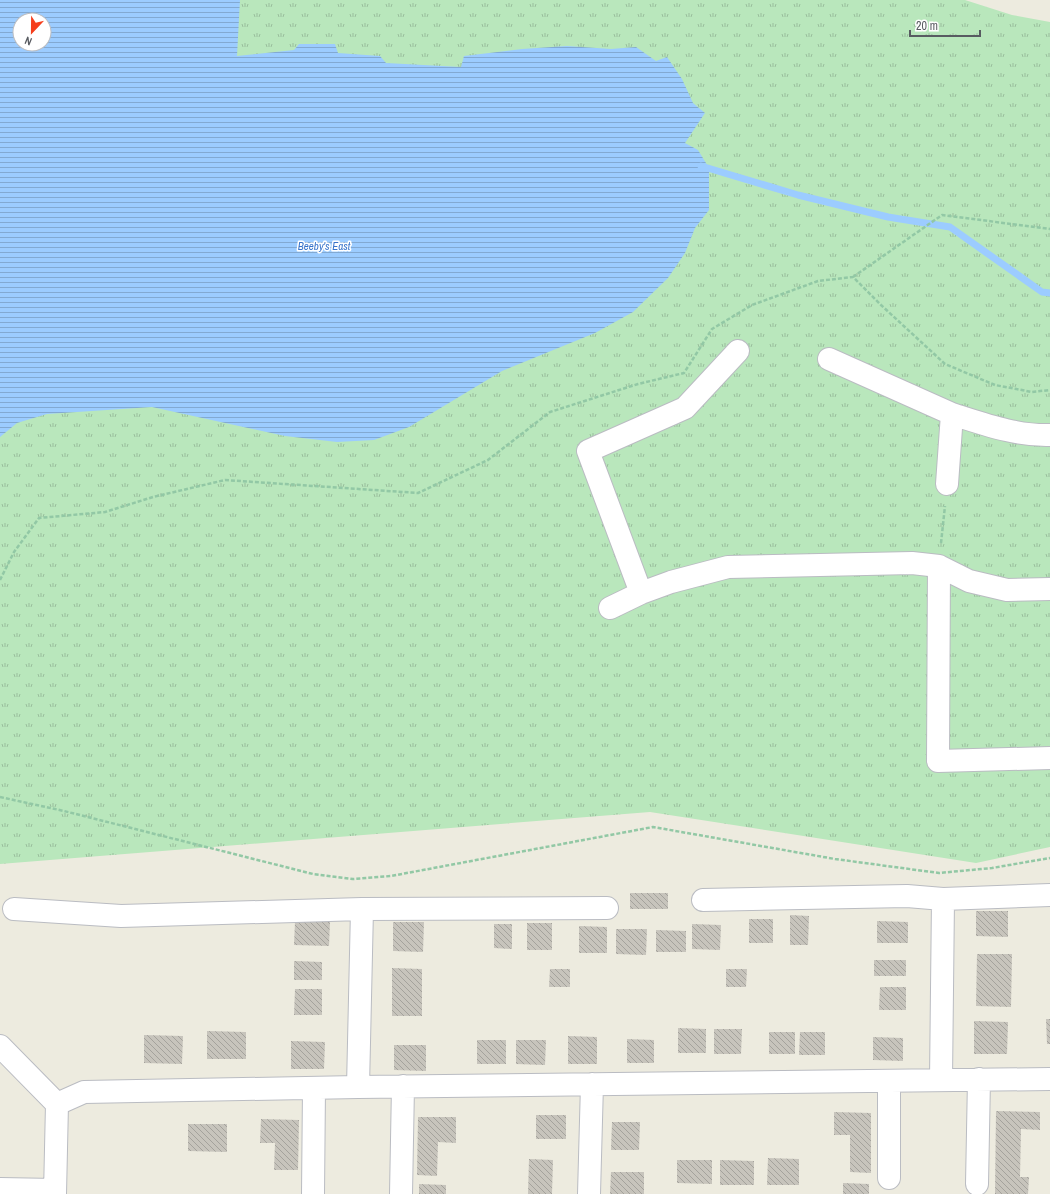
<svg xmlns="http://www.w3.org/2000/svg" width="1050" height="1194" font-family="'Archivo Narrow',sans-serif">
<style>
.grass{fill:url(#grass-tufts);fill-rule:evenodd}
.water{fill:url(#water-rules);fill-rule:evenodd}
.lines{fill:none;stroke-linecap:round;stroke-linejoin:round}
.stream{stroke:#9cccff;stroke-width:7}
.building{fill:url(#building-back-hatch)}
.minor-casing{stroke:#babcc2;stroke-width:24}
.path{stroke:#92c8a5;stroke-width:2.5;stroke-dasharray:4 2;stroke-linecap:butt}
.minor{stroke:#fff;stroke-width:22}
.labels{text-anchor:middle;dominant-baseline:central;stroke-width:3;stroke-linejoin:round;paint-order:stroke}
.water-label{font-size:11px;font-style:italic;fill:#3773ca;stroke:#fff}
</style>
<defs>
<pattern id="grass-tufts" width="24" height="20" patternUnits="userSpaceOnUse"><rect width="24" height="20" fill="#b9e7bc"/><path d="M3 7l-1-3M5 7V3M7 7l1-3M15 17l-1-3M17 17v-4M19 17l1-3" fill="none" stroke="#99be9c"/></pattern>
<pattern id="water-rules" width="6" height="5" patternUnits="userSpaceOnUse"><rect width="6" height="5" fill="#9cccff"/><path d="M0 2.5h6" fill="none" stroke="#82a9d2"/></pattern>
<pattern id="building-back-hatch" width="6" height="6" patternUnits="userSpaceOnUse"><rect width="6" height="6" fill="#c7c4bc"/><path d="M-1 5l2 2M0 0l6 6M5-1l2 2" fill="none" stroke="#a4a29c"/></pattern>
</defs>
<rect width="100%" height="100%" fill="#edebdf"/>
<path class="grass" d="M0 0H965L1012 15 1050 22V847L976 863 650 812 0 864ZM20 20H44V44H20Z"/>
<path class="water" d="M0 0H240L237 56 294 50 299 44H335L338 53 380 56 386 63 461 67 464 56 522 49 567 46 611 49 636 47 656 61 667 57 682 79 693 103 705 113 685 143 698 150 709 168V210L695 228 685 253 668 278 633 312 595 333 502 371 409 427 374 440 337 442 285 436 152 407 47 414 17 423 0 437ZM20 20H44V44H20Z"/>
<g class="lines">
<path class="stream" d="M701 166 798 195 888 217 950 227 1042 292 1050 293"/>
</g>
<path class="building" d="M630 893H668V909H630Z
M976 911H1008V937L976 936Z
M790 915 809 916 808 945H790Z
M749 919H773V943H749Z
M877 921 908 922V943H877Z
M295 922H330L329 946 294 945Z
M393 922H424L423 952 393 951Z
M527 923H552V950H527Z
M494 924H512V949L494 948Z
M692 924 721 925 720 950 692 949Z
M579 926 607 927V953H579Z
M616 929H647L646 955 616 954Z
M656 930 686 931V952H656Z
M977 954H1012L1011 1007 976 1006Z
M874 960H906V976H874Z
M294 961 322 962V980H294Z
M392 968 422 969V1016H392Z
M550 969H570V987H549Z
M726 969H747L746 987H726Z
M880 987H906V1010H879Z
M295 989H322V1015H294Z
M1046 1019H1050V1044H1047Z
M974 1021 1008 1022 1007 1054H974Z
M678 1028 706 1029V1053H678Z
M714 1029H742L741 1054H714Z
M207 1031 246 1032V1059H207Z
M769 1032H795V1054H769Z
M800 1032H825V1055H799Z
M144 1035 183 1036 182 1064 144 1063Z
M568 1036 597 1037V1064H568Z
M873 1037 903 1038V1061L873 1060Z
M627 1039 654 1040V1063H627Z
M477 1040H506V1064H477Z
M516 1040H546L545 1065 516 1064Z
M291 1041 325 1042 324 1069H291Z
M394 1045H426V1071L394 1070Z
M996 1111 1040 1112V1130L1021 1129 1020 1177H1029L1028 1194H995Z
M834 1112 871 1113V1173L850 1172V1135H834Z
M536 1115H566V1139H536Z
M418 1117H456V1143L438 1142 437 1176 417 1175Z
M261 1119 299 1120 298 1170H274L275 1143H260Z
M612 1122H640L639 1150H611Z
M188 1124H227V1152L188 1151Z
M768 1158 799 1159V1185H767Z
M529 1159 553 1160 552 1194H528Z
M677 1160H712V1184L677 1183Z
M720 1160 754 1161V1185H720Z
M611 1172H644V1194H610Z
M843 1183 869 1184V1194H843Z
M419 1184 446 1185V1194H419Z"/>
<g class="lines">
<g class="minor-casing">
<path id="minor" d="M829 359 952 414 947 484
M952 414C984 424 1016 436 1050 435
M939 566 938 761 1050 758
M641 593 588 451 685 408 738 351
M610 608 641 593 671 582 728 567 912 563 939 566 969 581 1007 590 1050 589
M703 900 907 896 943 899 1050 895
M14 909 121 916 362 909
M0 1046 57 1104
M941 1080 943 899
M358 1087 362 909 607 908
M889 1178V1081
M977 1184 979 1079
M0 1189 55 1190
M55 1194 57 1104 84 1092 358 1087 1050 1079
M313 1194 314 1088
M401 1194 403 1086
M589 1194 592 1084"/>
</g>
<path class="path" d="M853 277 942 215 1050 229
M941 543 945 506
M0 580 14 552 39 518 105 512 153 497 225 480 418 493 488 460 550 412 638 384 684 373 712 329 752 305 818 281 853 277 881 305 945 364 995 385 1032 392 1050 390
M0 797 64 811 313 874 353 879 391 876 653 827 835 859 939 873 992 868 1050 858"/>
<use href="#minor" class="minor"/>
</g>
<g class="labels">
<g class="water-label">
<text x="324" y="246">Beeby's East</text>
</g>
</g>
<g transform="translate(32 32) rotate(202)"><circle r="19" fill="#ffffff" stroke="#bcbdc0"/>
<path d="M0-3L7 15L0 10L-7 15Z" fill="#f53e1c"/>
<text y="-6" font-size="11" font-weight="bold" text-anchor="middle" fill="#585b61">N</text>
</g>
<path d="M910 30v6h70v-6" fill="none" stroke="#585b61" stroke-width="2"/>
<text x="916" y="30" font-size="12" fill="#585b61" stroke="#ffffff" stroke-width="3" paint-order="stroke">20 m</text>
</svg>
